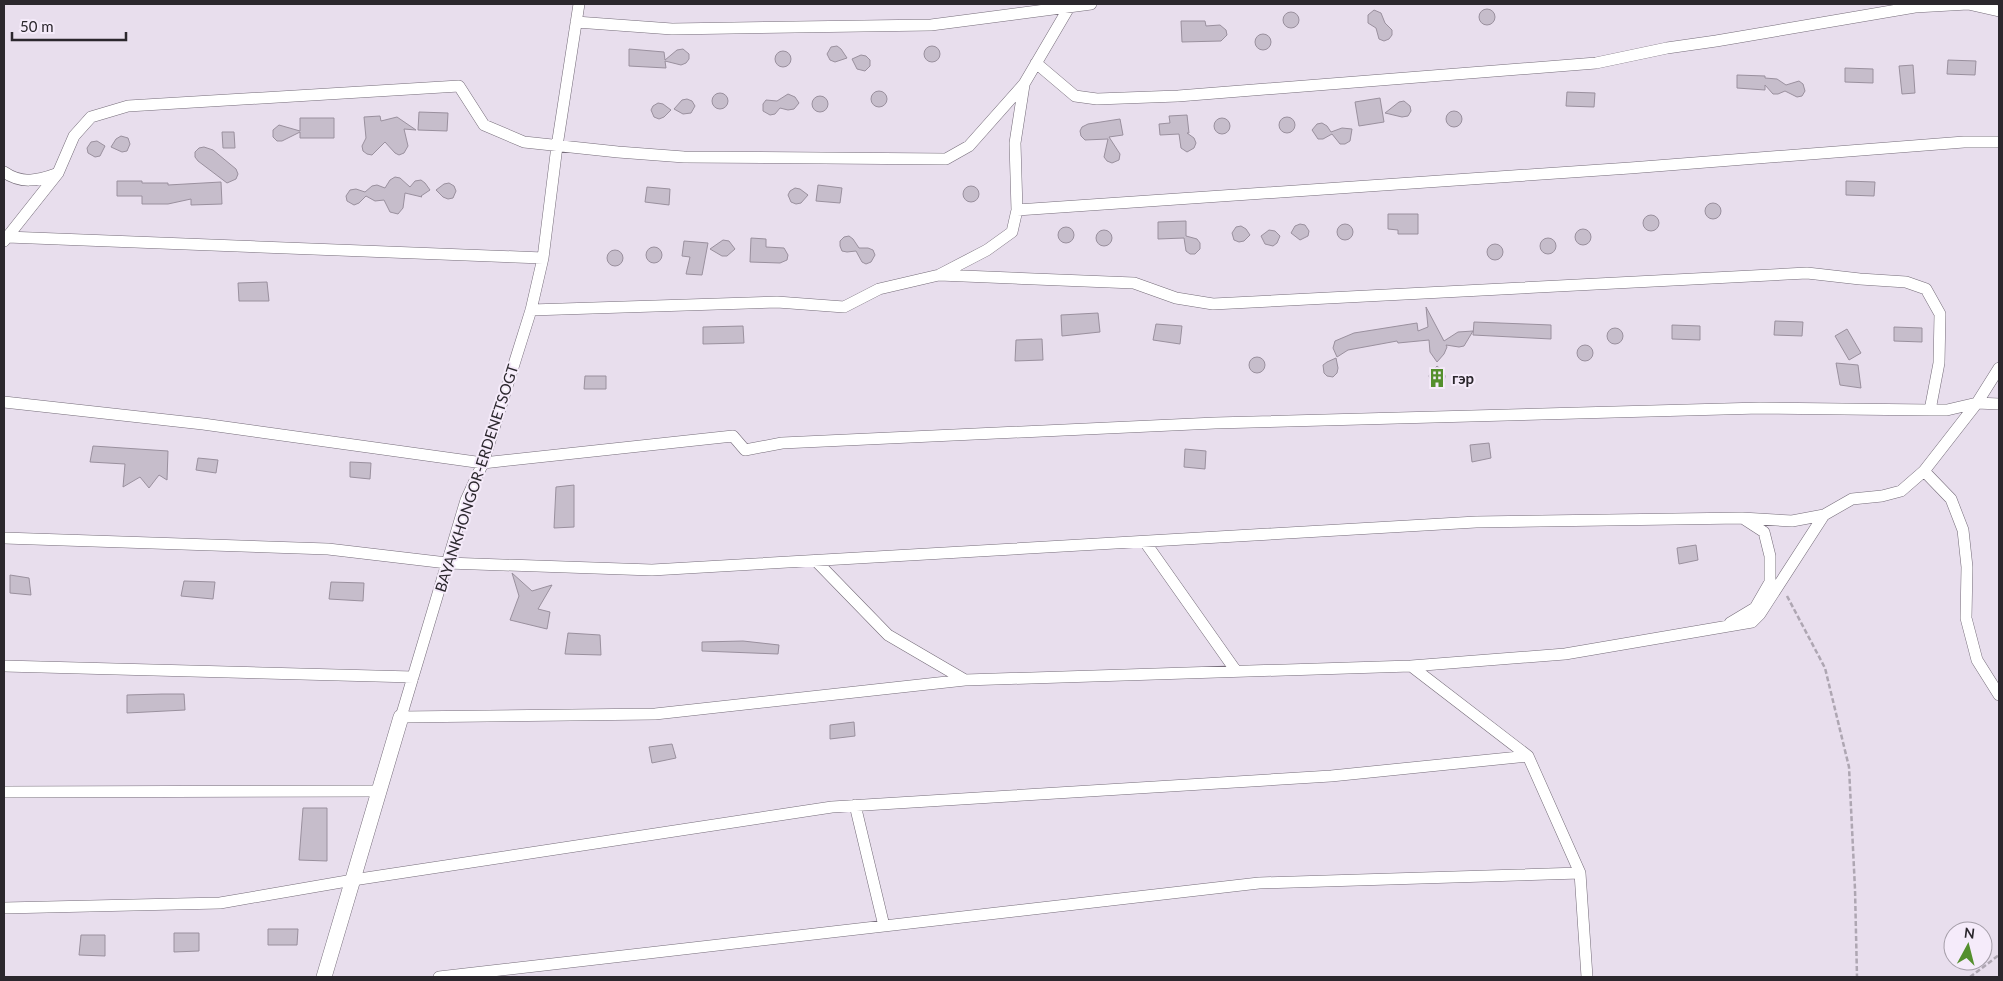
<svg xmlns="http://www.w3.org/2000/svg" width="2003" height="981" font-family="Lato,sans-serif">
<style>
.building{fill:#c6bdcb;stroke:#9a909e}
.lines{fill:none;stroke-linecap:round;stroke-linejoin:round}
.minor-casing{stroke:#756c79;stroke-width:12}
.tertiary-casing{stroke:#756c79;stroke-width:16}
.path{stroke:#aea6b2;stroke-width:2.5;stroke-dasharray:5 2.5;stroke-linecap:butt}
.minor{stroke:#fff;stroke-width:11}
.tertiary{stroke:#fff;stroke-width:15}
.labels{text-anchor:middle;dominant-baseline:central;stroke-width:4;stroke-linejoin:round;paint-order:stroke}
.poi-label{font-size:15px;font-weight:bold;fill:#2b272d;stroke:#f5ebfa;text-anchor:start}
.street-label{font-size:15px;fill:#2b272d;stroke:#f5ebfa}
</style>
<rect width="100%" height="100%" fill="#e8deed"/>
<path class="building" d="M1479 17a8 8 0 1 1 16 0a8 8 0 1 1-16 0Z
M1374 10 1381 13 1385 23 1392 30V35L1389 39 1384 41 1379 39 1376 28 1368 23V15Z
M1283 20a8 8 0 1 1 16 0a8 8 0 1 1-16 0Z
M1181 21H1205L1206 26 1220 25 1226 30 1227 35 1221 41 1182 42Z
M1255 42a8 8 0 1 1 16 0a8 8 0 1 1-16 0Z
M837 46 841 49 847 58 835 62 830 60 827 54 831 47Z
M924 54a8 8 0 1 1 16 0a8 8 0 1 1-16 0Z
M629 49 664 52 665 60 677 50 683 49 689 54V59L686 63 681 65 665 61 666 68 629 66Z
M775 59a8 8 0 1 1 16 0a8 8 0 1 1-16 0Z
M861 55 866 56 870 60V66L865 71 857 69 852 59Z
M1948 60 1976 61 1975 75 1947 74Z
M1913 65 1915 93 1902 94 1899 66Z
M1845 68 1873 69V83L1845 82Z
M1737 75 1765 76V78L1777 79 1786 85 1799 81 1803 84 1805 91 1802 96 1797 97 1785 91 1778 94H1773L1765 85V90L1737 88Z
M871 99a8 8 0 1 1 16 0a8 8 0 1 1-16 0Z
M1567 92 1595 93 1594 107 1566 106Z
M712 101a8 8 0 1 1 16 0a8 8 0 1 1-16 0Z
M788 94 795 97 799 103 794 109 788 110 780 108 775 114 770 115 763 111V104L766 100 777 101Z
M812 104a8 8 0 1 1 16 0a8 8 0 1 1-16 0Z
M1380 98 1384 122 1359 126 1355 102Z
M687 99 692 101 695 106 691 113 683 114 674 109 682 100Z
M1404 101 1410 106 1411 111 1408 116 1402 117 1385 113 1399 102Z
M658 103 663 104 671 110 664 117 659 119 654 117 651 110 653 106Z
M1446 119a8 8 0 1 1 16 0a8 8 0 1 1-16 0Z
M419 112 448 113 447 131 418 130Z
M1187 115 1189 133H1187L1194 138 1196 143 1194 148 1187 152 1181 148 1179 134 1160 135 1159 124 1170 123 1169 116Z
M380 116 381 121 397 117 416 130 404 129 408 146 404 153 399 155 395 153 385 142 372 155 367 154 363 151 362 146 366 138 364 117Z
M1279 125a8 8 0 1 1 16 0a8 8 0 1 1-16 0Z
M300 118H334V138H300V132L282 141H277L273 137V130L279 125 300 131Z
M1214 126a8 8 0 1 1 16 0a8 8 0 1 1-16 0Z
M1120 119 1123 135 1109 137 1120 154 1119 160 1112 163 1107 161 1104 157 1108 139 1085 140 1081 136 1080 131 1082 127 1088 124Z
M1322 123 1327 126 1331 132 1342 128 1352 129 1350 141 1345 144H1340L1332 134 1323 139H1318L1312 130 1317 124Z
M222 132H234L235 148H223Z
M121 136 128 138 130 144 127 151 122 152 111 147 116 139Z
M97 141 105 146 100 156 95 157 88 153 87 148 91 142Z
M204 147 213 150 236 169 238 174 236 179 227 183 198 161 195 157V152L199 148Z
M395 177 400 178 410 187 415 181 421 180 425 183 430 190 421 196 422 197 405 193 403 208 398 214 390 212 384 200 375 201 366 196 359 203 354 205 347 201 346 196 350 190 356 189 365 192 372 186 377 185 385 188 390 180Z
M117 181H142V183H168V185L221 182 222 204 191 205V199L168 204H142V196H117Z
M1846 181 1875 182 1874 196 1846 195Z
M449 183 454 186 456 191 453 198 448 199 443 197 436 190 444 184Z
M818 185 842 188 840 203 816 201Z
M963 194a8 8 0 1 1 16 0a8 8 0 1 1-16 0Z
M647 187 670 189 669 205 645 202Z
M795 188 800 189 808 195 801 203 796 204 791 202 788 195 790 191Z
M1705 211a8 8 0 1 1 16 0a8 8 0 1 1-16 0Z
M1388 214H1418V234H1398V230L1388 229Z
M1643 223a8 8 0 1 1 16 0a8 8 0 1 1-16 0Z
M1186 221V236L1197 239 1200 243V249L1195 254H1190L1186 251 1184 238 1158 239V222Z
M1300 224 1305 225 1309 231 1308 236 1300 240 1291 233 1295 226Z
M1337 232a8 8 0 1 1 16 0a8 8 0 1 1-16 0Z
M1241 226 1246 229 1250 235 1244 241 1239 242 1234 240 1232 233 1236 227Z
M1058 235a8 8 0 1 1 16 0a8 8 0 1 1-16 0Z
M1575 237a8 8 0 1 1 16 0a8 8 0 1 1-16 0Z
M1269 230 1275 231 1280 236 1277 243 1273 246 1265 244 1261 236Z
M1096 238a8 8 0 1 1 16 0a8 8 0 1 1-16 0Z
M849 236 853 239 859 248H868L873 250 875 255 871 262 866 264 862 262 856 251 847 252 842 251 840 246V241L844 237Z
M751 238 766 239V247L784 248 788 255 787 260 780 263 750 262Z
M1540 246a8 8 0 1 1 16 0a8 8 0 1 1-16 0Z
M723 240 729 241 735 249 727 256H722L710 249Z
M684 241 708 243 702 275 686 274 690 257 682 256Z
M1487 252a8 8 0 1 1 16 0a8 8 0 1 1-16 0Z
M646 255a8 8 0 1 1 16 0a8 8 0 1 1-16 0Z
M607 258a8 8 0 1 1 16 0a8 8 0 1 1-16 0Z
M267 282 269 301H239L238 283Z
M1426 307 1444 341 1458 332 1473 331 1464 346 1459 347 1446 345 1447 347 1444 354 1437 362 1430 352 1429 340 1398 343 1397 341 1348 350 1337 357 1333 348 1335 341 1354 333 1417 323 1418 331 1428 327Z
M1098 313 1100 332 1062 336 1061 315Z
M1775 321 1803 322 1802 336 1774 335Z
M1474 322 1551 325V339L1473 335Z
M1156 324 1182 326 1180 344 1153 340Z
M1672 325 1700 326V340L1672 339Z
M743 326 744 343 703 344V327Z
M1894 327 1922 328V342L1894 341Z
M1607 336a8 8 0 1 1 16 0a8 8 0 1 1-16 0Z
M1847 329 1861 353 1849 360 1835 336Z
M1042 339 1043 360 1015 361 1016 340Z
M1577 353a8 8 0 1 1 16 0a8 8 0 1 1-16 0Z
M1249 365a8 8 0 1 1 16 0a8 8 0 1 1-16 0Z
M1336 358 1338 368 1337 373 1333 377 1327 376 1324 373 1323 365 1327 362Z
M1836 363 1858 365 1861 388 1840 385Z
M1437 366 1443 371 1445 376 1444 382 1436 385 1432 383 1429 376 1431 372Z
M585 376H606V389H584Z
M1489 443 1491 458 1472 462 1470 445Z
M93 446 168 451 167 480 159 475 149 488 140 477 123 487 125 464 90 462Z
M1185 449 1206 451 1205 469 1184 467Z
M198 458 218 460 216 473 196 470Z
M350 462 371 463 370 479 350 477Z
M574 485V527L554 528 556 487Z
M1696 545 1698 560 1679 564 1677 548Z
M512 573 532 591 552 585 538 609 550 612 547 629 510 620 519 596Z
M10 575 29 578 31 595 10 593Z
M184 581 215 582 213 599 181 596Z
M331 582 364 583 363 601 329 599Z
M568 633 600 635 601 655 565 654Z
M743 641 779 645 778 654 702 651V642Z
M162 694H184L185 710 127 713V695Z
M854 722 855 736 830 739V725Z
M672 744 676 758 652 763 649 747Z
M303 808H327V861L299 860Z
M268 929H298L297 945H268Z
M174 933H199V951L174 952Z
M81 935H105V956L79 955Z"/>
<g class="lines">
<g class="minor-casing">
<path id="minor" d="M579 4 557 146 543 258 531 310 483 463 466 500 401 717 655 714 965 680 1411 666 1565 654 1752 622 1760 614 1824 515 1852 499 1882 496 1901 491 1924 471 1977 403 1999 368
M576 22 672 29 931 25 1091 4
M1036 63 1075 96 1097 99 1178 96 1596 63 1667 48 1716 41 1915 7 1968 4 1999 11
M4 172C21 184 37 181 56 174
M1017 210 1630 168 1964 142H1999
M7 237 543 258
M4 241 58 173 74 136 91 117 128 106 459 86 484 125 524 142 618 152 684 157 946 159 969 146 1024 84 1071 4
M939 275 1134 283 1176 298 1213 304 1807 273 1860 279 1906 282 1926 289 1940 314 1939 363 1930 410
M531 310 777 302 844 307 879 289 939 275 987 250 1012 232 1017 210 1015 143 1024 85
M4 402 203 424 483 463 733 436 745 450 782 443 1215 423 1760 408 1930 410H1947L1977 403 1999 404
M1924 471 1951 499 1963 530 1967 567 1966 618 1977 660 1999 695
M4 538 328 549 447 563 652 570 1476 522 1742 518 1792 521 1824 515
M1145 542 1236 671
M816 561 888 635 965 680
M1730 623 1755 608 1770 582V556L1764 532 1744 519
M4 666 413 677
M1411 666 1528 756 1580 873 1587 977
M4 792 379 791
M855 805 884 926
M4 908 220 903 353 880 832 807 1331 776 1528 756
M439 977 1259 883 1580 873"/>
</g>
<g class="tertiary-casing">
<path id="tertiary" d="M324 977 401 717"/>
</g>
<path class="path" d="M1787 596 1825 668 1849 767 1855 889 1857 977
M1970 977 1999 955"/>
<use href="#minor" class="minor"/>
<use href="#tertiary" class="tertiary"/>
</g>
<defs>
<g id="building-bare" transform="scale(1.5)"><path d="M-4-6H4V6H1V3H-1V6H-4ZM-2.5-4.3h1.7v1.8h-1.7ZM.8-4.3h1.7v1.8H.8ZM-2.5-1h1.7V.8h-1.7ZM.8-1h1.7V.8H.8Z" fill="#548f2d" stroke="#f5ebfa" stroke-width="2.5" paint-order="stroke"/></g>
</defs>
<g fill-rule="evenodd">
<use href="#building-bare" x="1437" y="378"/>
</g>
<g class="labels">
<g class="poi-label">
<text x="1452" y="378">гэр</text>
</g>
<g class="street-label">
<text transform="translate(476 478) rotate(-72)">BAYANKHONGOR-ERDENETSOGT</text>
</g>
</g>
<rect width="2003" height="981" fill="none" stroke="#2b272d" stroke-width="10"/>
<g transform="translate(1968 946) rotate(7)"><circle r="24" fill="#f5ebfa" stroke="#a49da8"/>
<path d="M0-4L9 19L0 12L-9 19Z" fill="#548f2d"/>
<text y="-8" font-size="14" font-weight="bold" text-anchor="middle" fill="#2b272d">N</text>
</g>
<path d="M12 32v8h114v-8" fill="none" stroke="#2b272d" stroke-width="2.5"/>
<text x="20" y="32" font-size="15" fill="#2b272d" stroke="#f5ebfa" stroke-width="4" paint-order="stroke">50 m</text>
</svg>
